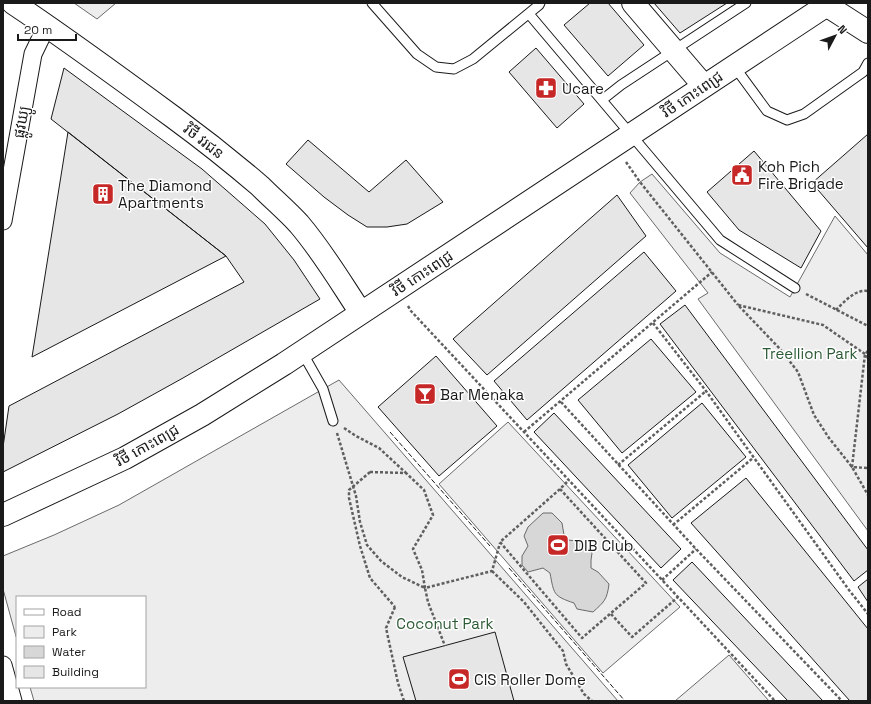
<svg xmlns="http://www.w3.org/2000/svg" width="871" height="704" font-family="'Space Grotesk','Noto Sans Khmer',sans-serif">
<style>
.green{fill:#ededed;stroke:#6a6a6a}
.water{fill:#d7d7d7;stroke:#6a6a6a}
.building{fill:#e6e6e6;stroke:#1a1a1a}
.lines{fill:none;stroke-linecap:round;stroke-linejoin:round}
.lane-casing{stroke:#1a1a1a;stroke-width:11}
.street-casing{stroke:#1a1a1a;stroke-width:19}
.secondary-casing{stroke:#1a1a1a;stroke-width:24}
.primary-casing{stroke:#1a1a1a;stroke-width:24}
.path{stroke:#5f5f5f;stroke-width:2.5;stroke-dasharray:3 2;stroke-linecap:butt}
.lane{stroke:#fff;stroke-width:9}
.street{stroke:#fff;stroke-width:17}
.secondary{stroke:#fff;stroke-width:22}
.primary{stroke:#fff;stroke-width:22}
.path-bridge{stroke:#5f5f5f;stroke-width:2.5;stroke-dasharray:3 2;stroke-linecap:butt}
.fence{stroke:#1a1a1a;stroke-width:1;stroke-dasharray:5 2;stroke-linecap:butt}
.labels{text-anchor:middle;dominant-baseline:central;stroke-width:3;stroke-linejoin:round;paint-order:stroke}
.poi-label{font-size:15px;fill:#1a1a1a;stroke:#fff;text-anchor:start}
.street-label{font-size:15px;fill:#1a1a1a;stroke:#fff}
.park-label{font-size:15px;fill:#2b5a34;stroke:#fff}
</style>
<rect width="100%" height="100%" fill="#fff"/>
<path class="green" d="M74 3H116L97 19Z
M652 174 720 253 790 297 835 216 868 255V531L698 299 708 293 630 193 640 182Z
M339 380 618 701H34L30 687H145V597H17V640L3 589V556L54 535 119 505Z
M508 422 680 607 603 673 439 484Z
M729 655 769 701H675Z"/>
<path class="water" d="M543 513H552L562 523 564 535 568 540 576 541 586 545 592 553 591 560V568L598 572 609 584C607 600 604 602 593 612L577 609 574 603C553 596 554 594 550 573L543 568 528 572 522 565V556L528 546 524 536 528 527Z"/>
<path class="building" d="M590 3H608L644 45 608 76 564 25Z
M654 3H727L680 33Z
M536 48 584 104 557 128 509 72Z
M64 68 202 169 265 224 294 260 320 299 183 378 118 414 3 472V447L9 406 244 282 226 256 51 119Z
M68 132 226 256 32 357Z
M868 134V248L812 183Z
M308 140 369 192 406 160 443 202 407 224 387 227H367L348 215 324 197 286 164Z
M754 151 821 231 801 268 739 230 707 192Z
M617 195 646 236 487 375 453 339Z
M644 252 676 291 527 420 494 381Z
M685 305 868 550V570L854 581 660 324Z
M651 339 696 392 622 453 578 400Z
M436 356 497 426 439 476 378 407Z
M702 403 746 457 672 518 628 465Z
M554 413 681 549 661 568 534 432Z
M746 478 868 629V701H850L691 523Z
M692 562 823 701H788L673 580Z
M868 579V602L858 587Z
M495 632 514 701H416L403 657Z"/>
<g class="lines">
<g class="lane-casing">
<path id="lane" d="M372 3 417 54 436 67 454 69 473 59 539 5 540 3
M529 14 720 240 795 288
M734 66 767 111 787 120 804 114 863 72 868 63
M602 100 621 85 746 3
M302 352 323 389 333 421"/>
</g>
<g class="street-casing">
<path id="street" d="M3 221 33 54 47 25
M3 665 13 701"/>
</g>
<g class="secondary-casing">
<path id="secondary" d="M13 3C67 39 120 78 173 117 203 139 232 162 260 186 273 199 287 211 299 224 323 252 341 283 361 313
M633 3 704 86
M3 515 125 458 202 415 284 364 830 3"/>
</g>
<g class="primary-casing">
<path id="primary" d="M826 5 868 32"/>
</g>
<path class="path" d="M626 162 640 182 738 305
M806 294 868 326
M408 306 411 311 775 701
M836 310C844 302 855 289 868 291
M653 323 706 391 849 590 868 614
M868 351 865 354 852 467 868 468
M868 358 865 354 823 325 738 305 781 350 798 372 814 415 829 438 852 467 868 495
M561 402 696 549 842 701
M344 428 356 436 379 448 406 473
M524 432 712 272
M337 433 356 496 360 522 367 545 381 561 402 577 425 588 428 602 445 646
M618 465 706 391
M370 472 406 473 424 490 433 515 413 549 422 570 425 588 492 571 500 543
M560 489 646 583 582 638 500 542 560 489 569 480
M673 525 753 458
M492 571 524 602 563 651 566 664 584 694 592 701
M662 580 696 549
M395 607 386 628 398 683 404 701
M611 614 632 637 678 597"/>
<use href="#lane" class="lane"/>
<use href="#street" class="street"/>
<use href="#secondary" class="secondary"/>
<use href="#primary" class="primary"/>
<path class="path-bridge" d="M370 472 349 490V498L360 546 370 578 395 607"/>
<path class="fence" d="M390 432 490 546
M509 568 625 701"/>
</g>
<defs>
<g id="pharmacy-square" transform="scale(1.15)"><rect x="-9" y="-9" width="18" height="18" rx="4" fill="#c62828" stroke="#fff"/><path d="M-2-6h4v4h4v4h-4v4h-4v-4h-4v-4h4Z" fill="#fff"/></g>
<g id="civic-square" transform="scale(1.15)"><rect x="-9" y="-9" width="18" height="18" rx="4" fill="#c62828" stroke="#fff"/><path d="M-.6-6.5H3V-4.5H.6V-3L4-1V1h2V6H-6V1h2V-1L-.6-3ZM-1.2 2.5V6h2.4V2.5Z" fill="#fff"/></g>
<g id="building-square" transform="scale(1.15)"><rect x="-9" y="-9" width="18" height="18" rx="4" fill="#c62828" stroke="#fff"/><path d="M-4-6H4V6H1V3H-1V6H-4ZM-2.5-4.3h1.7v1.8h-1.7ZM.8-4.3h1.7v1.8H.8ZM-2.5-1h1.7V.8h-1.7ZM.8-1h1.7V.8H.8Z" fill="#fff"/></g>
<g id="bar-square" transform="scale(1.15)"><rect x="-9" y="-9" width="18" height="18" rx="4" fill="#c62828" stroke="#fff"/><path d="M-6-5H6L.8 .8V4.5H3.5V6h-7V4.5H-.8V.8Z" fill="#fff"/></g>
<g id="stadium-square" transform="scale(1.15)"><rect x="-9" y="-9" width="18" height="18" rx="4" fill="#c62828" stroke="#fff"/><path d="M0-5a6.5 5 0 1 0 0 10a6.5 5 0 1 0 0-10ZM-3.5-1.8h7v3.6h-7Z" fill="#fff"/></g>
</defs>
<g fill-rule="evenodd">
<use href="#pharmacy-square" x="546" y="88"/>
<use href="#civic-square" x="742" y="175"/>
<use href="#building-square" x="103" y="194"/>
<use href="#bar-square" x="425" y="394"/>
<use href="#stadium-square" x="558" y="545"/>
<use href="#stadium-square" x="459" y="679"/>
</g>
<g class="labels">
<g class="poi-label">
<text x="562" y="88">Ucare</text>
<text x="758" y="166">Koh Pich<tspan x="758" dy="17">Fire Brigade</tspan></text>
<text x="118" y="185">The Diamond<tspan x="118" dy="17">Apartments</tspan></text>
<text x="440" y="394">Bar Menaka</text>
<text x="574" y="545">DIB Club</text>
<text x="474" y="679">CIS Roller Dome</text>
</g>
<g class="street-label">
<text transform="translate(692 94) rotate(-34)">វិថី កោះពេជ្រ</text>
<text transform="translate(21 122) rotate(-80)">ផ្លូវឃ្យូ</text>
<text transform="translate(204 141) rotate(38)">វិថី វរជន</text>
<text transform="translate(422 273) rotate(-33)">វិថី កោះពេជ្រ</text>
<text transform="translate(147 445) rotate(-29)">វិថី កោះពេជ្រ</text>
</g>
<g class="park-label">
<text x="810" y="353">Treellion Park</text>
<text x="445" y="623">Coconut Park</text>
</g>
</g>
<rect width="871" height="704" fill="none" stroke="#1a1a1a" stroke-width="8"/>
<rect x="16" y="596" width="130" height="92" fill="#ffffff" stroke="#a3a3a3"/>
<rect x="24" y="609" width="20" height="6" fill="#ffffff" stroke="#a3a3a3"/>
<text x="52" y="616" font-size="12" fill="#1a1a1a">Road</text>
<rect x="24" y="626" width="20" height="12" fill="#ededed" stroke="#a3a3a3"/>
<text x="52" y="636" font-size="12" fill="#1a1a1a">Park</text>
<rect x="24" y="646" width="20" height="12" fill="#d7d7d7" stroke="#a3a3a3"/>
<text x="52" y="656" font-size="12" fill="#1a1a1a">Water</text>
<rect x="24" y="666" width="20" height="12" fill="#e6e6e6" stroke="#a3a3a3"/>
<text x="52" y="676" font-size="12" fill="#1a1a1a">Building</text>
<g transform="translate(835 36) rotate(49)" stroke="#ffffff" stroke-width="3" paint-order="stroke">
<path d="M0-3L7 15L0 10L-7 15Z" fill="#1a1a1a"/>
<text y="-6" font-size="11" font-weight="bold" text-anchor="middle" fill="#1a1a1a">N</text>
</g>
<path d="M18 34v6h58v-6" fill="none" stroke="#1a1a1a" stroke-width="2"/>
<text x="24" y="34" font-size="12" fill="#1a1a1a" stroke="#ffffff" stroke-width="3" paint-order="stroke">20 m</text>
</svg>
